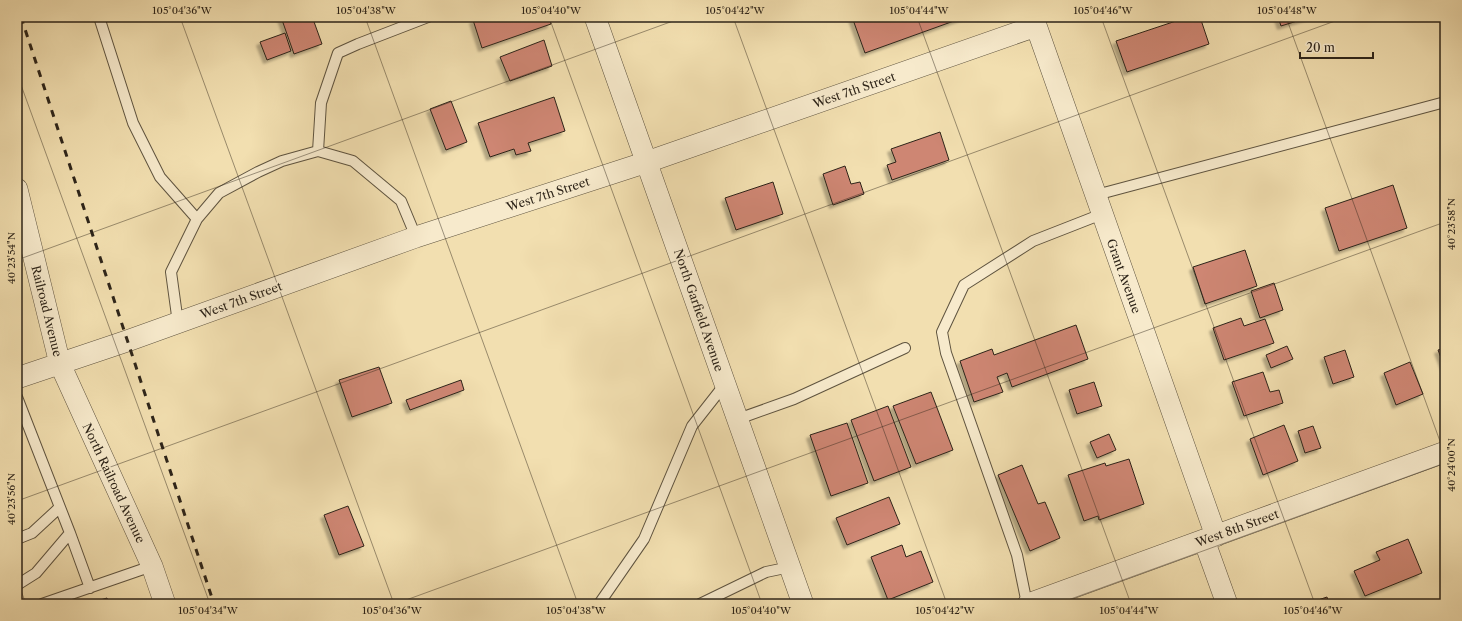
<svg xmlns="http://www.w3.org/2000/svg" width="1462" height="621" font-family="'Libre Caslon Text',serif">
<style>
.building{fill:#ce8673;stroke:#2d2419;filter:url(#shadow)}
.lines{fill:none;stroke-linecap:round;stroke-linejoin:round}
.lane-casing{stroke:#5e533f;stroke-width:12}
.street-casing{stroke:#5e533f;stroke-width:22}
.lane{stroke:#f7eacc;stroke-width:10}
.street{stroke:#f7eacc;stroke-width:21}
.rail{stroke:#2d2419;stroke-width:3;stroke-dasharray:7 7;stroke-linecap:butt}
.ticks{fill:none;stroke:#2d2419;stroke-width:1;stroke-opacity:0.45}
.labels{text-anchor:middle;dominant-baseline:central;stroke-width:3.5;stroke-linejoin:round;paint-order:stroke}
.street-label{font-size:12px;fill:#2d2419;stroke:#f7eacc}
.neatline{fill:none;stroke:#2d2419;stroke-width:1.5}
.ticks-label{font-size:10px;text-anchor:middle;fill:#2d2419}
</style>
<defs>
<filter id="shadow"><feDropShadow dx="-3.5" dy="3.5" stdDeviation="1" flood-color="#0004"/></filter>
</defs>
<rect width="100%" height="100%" fill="#f2dfb0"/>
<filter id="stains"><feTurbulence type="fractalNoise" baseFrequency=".005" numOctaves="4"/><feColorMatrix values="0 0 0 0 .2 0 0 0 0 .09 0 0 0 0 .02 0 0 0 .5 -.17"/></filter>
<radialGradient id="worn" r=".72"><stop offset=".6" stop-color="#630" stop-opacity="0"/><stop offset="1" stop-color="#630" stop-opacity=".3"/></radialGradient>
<path class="building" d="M281 17H317L313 19 322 44 294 54Z
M481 17H549L551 24 482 48 473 20Z
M852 17H965L865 53Z
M1188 17H1200L1209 44 1127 72 1116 41Z
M1278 17H1310L1281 26Z
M285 33 291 51 267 60 260 42Z
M544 40 552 66 510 81 500 57Z
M554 97 565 131 528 143 531 151 516 155 514 149 490 157 478 123Z
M451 101 467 142 446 150 430 109Z
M940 132 949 160 892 180 887 165 896 162 891 149Z
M845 166 851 184 860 182 864 194 833 205 823 174Z
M773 182 783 214 736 230 725 198Z
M1393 185 1407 228 1339 251 1325 208Z
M1245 250 1257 286 1205 304 1193 267Z
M1274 283 1283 310 1260 318 1251 291Z
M1241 318 1244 326 1265 319 1274 343 1224 360 1213 328Z
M1076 325 1088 359 1012 387 1007 373 997 377 1003 392 974 402 960 361 992 349 994 355Z
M1287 346 1293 359 1271 368 1266 355Z
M1445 348V368L1438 350Z
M1345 350 1354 377 1333 384 1324 357Z
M1410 362 1423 394 1396 405 1384 373Z
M379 367 392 403 352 417 339 380Z
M1263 372 1270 392 1279 390 1283 403 1244 416 1232 382Z
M461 380 464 390 410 410 406 400Z
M1094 382 1102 406 1077 414 1069 390Z
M931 392 953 450 916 464 893 406Z
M888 406 911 467 874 481 851 420Z
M847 423 868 483 831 496 810 435Z
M1284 425 1298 461 1263 475 1250 439Z
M1313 426 1321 448 1305 453 1298 431Z
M1109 434 1116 450 1097 458 1090 442Z
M1129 459 1144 504 1099 520 1098 516 1084 521 1068 475 1105 463 1106 466Z
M1022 465 1038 504 1045 502 1060 538 1030 551 998 475Z
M889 497 900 524 847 545 836 518Z
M348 506 364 546 339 555 324 515Z
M1408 539 1422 573 1365 596 1354 571 1380 560 1376 552Z
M902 545 906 557 921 551 933 582 888 600 871 557Z
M1327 597 1329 604H1306Z
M107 598 109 604H87Z"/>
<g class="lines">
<g class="lane-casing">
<path id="lane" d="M99 17 133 123 160 177 197 219
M318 151 321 103 338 53 358 44 428 17
M1096 195 1445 102
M178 323 171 272 197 219 219 193 258 172 282 161 318 151 353 161 401 201 416 237
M17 397 70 533 36 573 17 585
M738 419 794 399 905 348
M70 533 90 588
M17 539 32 533 59 508
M42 604 152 566
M599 604 644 539 692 426 725 384
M700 604 766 572 790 567
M1027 604 1017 555 946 353 942 332 964 285 1033 241 1102 214"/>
</g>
<g class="street-casing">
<path id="street" d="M595 17 803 604
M1033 17 1216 536
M17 189 60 364 152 566 165 604
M17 378 127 341 416 237 647 162 1036 26
M1204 540 1227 604
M1028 604 1445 452"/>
</g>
<use href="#lane" class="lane"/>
<use href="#street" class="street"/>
<path class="rail" d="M21 17 214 604"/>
</g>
<path class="ticks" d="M180 17 394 604M365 17 578 604M549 17 762 604M733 17 947 604M917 17 1131 604M1101 17 1315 604M1286 17 1445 455M17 19 22 17M17 74 210 604M17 260 684 17M17 501 1346 17M17 580 26 604M395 604 1445 222M1057 604 1445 463"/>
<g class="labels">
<g class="street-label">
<text transform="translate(854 90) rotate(-19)">West 7th Street</text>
<text transform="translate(548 194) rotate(-18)">West 7th Street</text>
<text transform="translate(1124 276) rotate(70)">Grant Avenue</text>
<text transform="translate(241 300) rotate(-20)">West 7th Street</text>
<text transform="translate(699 310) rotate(71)">North Garfield Avenue</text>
<text transform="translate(47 311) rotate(76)">Railroad Avenue</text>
<text transform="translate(114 483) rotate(65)">North Railroad Avenue</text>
<text transform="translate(1237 528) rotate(-20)">West 8th Street</text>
</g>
</g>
<rect width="1462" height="621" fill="none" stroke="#f2dfb0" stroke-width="44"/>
<path d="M1300 52v6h73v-6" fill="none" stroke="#2d2419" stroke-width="2"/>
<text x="1306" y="52" font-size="12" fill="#2d2419" stroke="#f7eacc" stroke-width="3" paint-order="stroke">20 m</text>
<rect x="22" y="22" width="1418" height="577" class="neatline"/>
<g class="ticks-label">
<text x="182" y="14">105°04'36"W</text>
<text x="366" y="14">105°04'38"W</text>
<text x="551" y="14">105°04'40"W</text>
<text x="735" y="14">105°04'42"W</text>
<text x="919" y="14">105°04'44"W</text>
<text x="1103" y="14">105°04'46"W</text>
<text x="1287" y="14">105°04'48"W</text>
<text transform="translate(1451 224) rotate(-90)" y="4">40°23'58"N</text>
<text transform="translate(11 258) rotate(-90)" y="4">40°23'54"N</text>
<text transform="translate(1451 465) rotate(-90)" y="4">40°24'00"N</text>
<text transform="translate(11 499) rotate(-90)" y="4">40°23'56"N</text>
<text x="208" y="614">105°04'34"W</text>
<text x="392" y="614">105°04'36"W</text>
<text x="576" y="614">105°04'38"W</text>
<text x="761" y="614">105°04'40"W</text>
<text x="945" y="614">105°04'42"W</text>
<text x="1129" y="614">105°04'44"W</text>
<text x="1313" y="614">105°04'46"W</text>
</g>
<rect width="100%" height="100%" filter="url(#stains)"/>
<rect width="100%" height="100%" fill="url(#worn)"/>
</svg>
